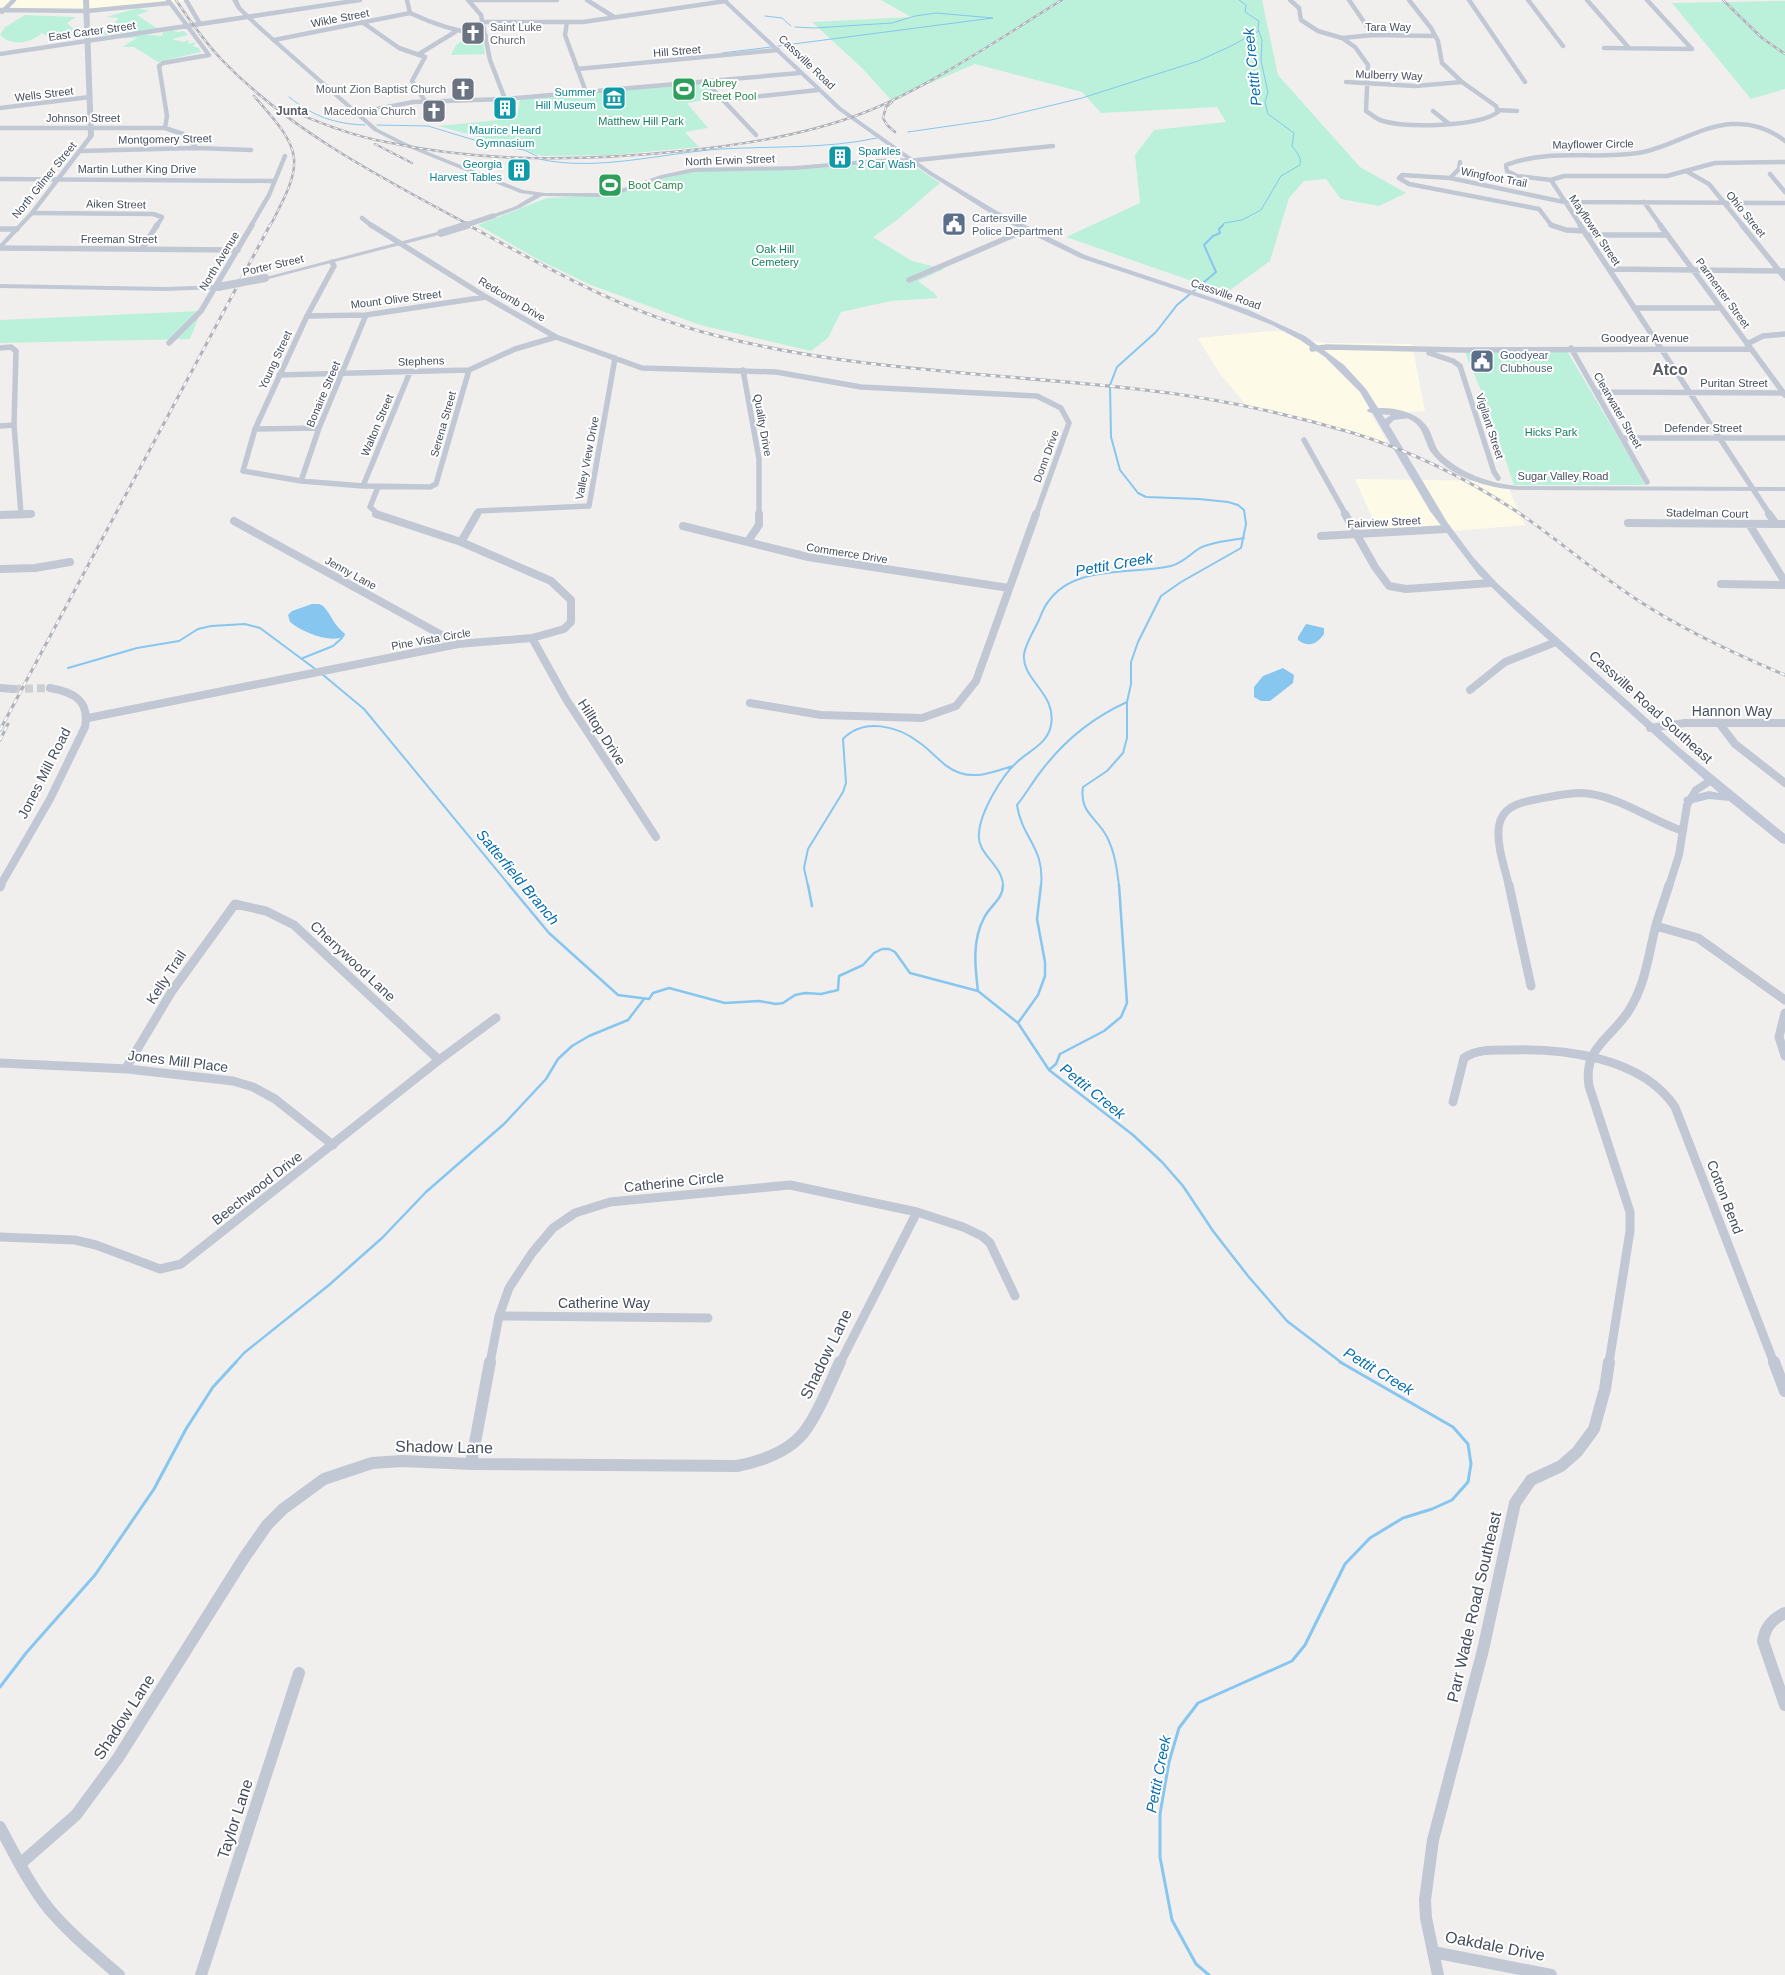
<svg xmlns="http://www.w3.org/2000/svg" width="1785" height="1975" font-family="Arial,sans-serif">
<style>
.commercial{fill:#fdfae7}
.green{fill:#bbf1da}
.water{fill:#86c6ef}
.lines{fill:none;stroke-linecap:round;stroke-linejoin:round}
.stream-far3{stroke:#86c6ef;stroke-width:1}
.stream-far2{stroke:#86c6ef;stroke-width:2}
.stream-far1{stroke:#86c6ef;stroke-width:2.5}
.stream{stroke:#86c6ef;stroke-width:3}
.minor-tunnel{stroke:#cfcfd1;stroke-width:8;stroke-dasharray:8 4;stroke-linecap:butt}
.minor-far4{stroke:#c1c8d4;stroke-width:4.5}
.minor-far3{stroke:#c1c8d4;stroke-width:5.5}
.minor-far2{stroke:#c1c8d4;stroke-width:8}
.minor-far1{stroke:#c1c8d4;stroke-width:9}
.minor{stroke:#c1c8d4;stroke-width:12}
.tertiary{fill:#c1c8d4;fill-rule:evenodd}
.secondary{fill:#c0c8d8;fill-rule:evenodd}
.rail-far1-casing{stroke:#b0b2b9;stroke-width:2.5}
.rail-casing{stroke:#b0b2b9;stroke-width:3}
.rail-far1{stroke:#fff;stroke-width:1;stroke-dasharray:4;stroke-linecap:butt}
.rail{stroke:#fff;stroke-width:2;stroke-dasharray:5;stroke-linecap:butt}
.tertiary-bridge-far1{stroke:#c1c8d4;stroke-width:5.5}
.tertiary-bridge{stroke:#c1c8d4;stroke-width:8}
.labels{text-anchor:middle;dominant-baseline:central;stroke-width:4;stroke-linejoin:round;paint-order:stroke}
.far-street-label{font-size:11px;fill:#464e5d;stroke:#fff}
.far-worship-label{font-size:11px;fill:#5b616d;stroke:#fff;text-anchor:end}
.far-leisure-label{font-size:11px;fill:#27864d;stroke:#fff;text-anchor:start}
.far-culture-label{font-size:11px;fill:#0d838f;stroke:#fff;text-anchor:end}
.far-park-label{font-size:11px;fill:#13825e;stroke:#fff}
.far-service-label{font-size:11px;fill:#4e5e75;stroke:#fff;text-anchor:start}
.far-neighbourhood-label{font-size:12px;font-weight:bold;fill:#5b5d64;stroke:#fff}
.street-label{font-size:14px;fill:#464e5d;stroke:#fff}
.water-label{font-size:15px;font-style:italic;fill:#066daf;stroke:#fff}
.far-district-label{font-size:16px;font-weight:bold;fill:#5b5d64;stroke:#fff}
.near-street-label{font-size:16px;fill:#464e5d;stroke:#fff}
</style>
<rect width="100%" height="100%" fill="#f1efee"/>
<path class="commercial" d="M0 0H186V1L92 10 0 9Z
M1271 331 1295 332 1311 341 1326 343 1412 344 1425 411 1371 414 1387 442 1248 407 1220 374 1198 338Z
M1355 479 1493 481 1507 485 1525 525 1454 531H1378Z"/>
<path class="green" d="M881 0H1262L1278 75 1360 167 1406 193 1379 206 1341 199 1326 179 1304 181 1289 198 1270 261 1226 293 1066 237 1140 203 1135 155 1154 130 1226 122 1217 107 1101 113 1082 92 975 64 891 100 863 69 812 22 911 17Z
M1785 1V89L1751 99 1672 3Z
M138 8 149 11 137 15 158 29 93 36 94 33 109 31 122 25 114 23 119 18 106 17Z
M25 15 76 17 67 23 81 35 51 39 42 33C31 43 12 47 0 35L5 27Z
M170 30 178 32 184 31 188 35 172 39 183 42 189 40 188 44 196 42 193 46 199 48 201 52 158 62 134 47H122L137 38H120L143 34 162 36 163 32Z
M470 35 482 37 485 54 451 55 456 45Z
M703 83 719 98 687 103 708 128 685 132 699 147 612 155 542 156 516 147 438 126 517 118 520 99Z
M902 162 912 164 940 183 897 220 873 237 912 261 944 269 918 281 934 293 938 298 891 301 841 312 828 338 811 351 700 325 591 285 539 260 478 225 547 198 614 195 658 179 692 171 799 169Z
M201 311 190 339 0 343V320Z
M1567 351 1635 466 1645 485H1514L1485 400 1465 352Z"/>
<path class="water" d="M312 604C316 604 321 603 324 607 332 616 333 624 345 634L344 637C328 643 302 632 290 622L288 615 292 611Z
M1306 624 1324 628V634C1317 644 1309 648 1298 640V637Z
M1283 668 1294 675 1293 683 1270 701H1261L1254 697V687L1263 676Z"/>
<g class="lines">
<path class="stream-far3" d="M765 16 782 18 791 26
M778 46 993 18 936 13 915 16 892 23 814 28 795 27
M722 53 771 47
M289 97C313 116 334 124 365 125
M377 125 428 126 484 143 524 150 537 156
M908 132 991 120 1082 98 1198 61 1229 47 1259 31
M539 159C597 172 662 153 721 149 773 146 826 149 877 138
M1222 226 1224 223 1242 220 1261 210 1281 176 1300 165C1302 157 1296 152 1292 146L1294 133 1268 114 1265 102 1268 92 1261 61 1262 40 1258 29 1259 21 1245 12 1246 5 1239 0"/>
<path class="stream-far2" d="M303 658 333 646 342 638
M68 668 137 648 179 641 198 629 211 626 245 624 260 628 318 671
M322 674 364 709 510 886
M808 886 804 868 808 849 843 792 846 783 843 739C864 717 898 726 920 743 934 753 944 768 960 773 978 779 996 771 1013 766
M1003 886C1003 865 976 854 979 833 980 813 1001 777 1016 763 1028 751 1048 744 1051 725 1057 693 1021 680 1024 654 1026 643 1033 632 1038 622 1041 616 1043 608 1048 602 1074 564 1132 575 1171 566 1183 563 1190 554 1200 548 1213 541 1229 541 1244 538
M1041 886C1045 847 1022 839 1017 805 1026 794 1033 781 1042 770 1064 741 1094 717 1127 702
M1119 886C1117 869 1115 853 1107 837 1097 817 1079 813 1083 787L1107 771 1123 753 1127 738V702L1131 684V662L1138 642 1161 596 1181 582 1241 548 1246 524 1244 510 1238 505 1228 502 1199 499 1146 497 1138 493 1120 470 1111 437 1110 385 1117 367 1156 332 1177 305 1216 272 1204 245 1213 236 1220 233 1219 229 1223 225"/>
<path class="stream-far1" d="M509 885 549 933 618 995 649 999 653 993 669 988 725 1003 759 1001 776 1004 783 1003 795 995 805 993 821 994 838 990 839 976 863 965 874 953 882 949H889L895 952 910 973 978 991 1018 1023 1049 1070 1133 1135 1162 1162 1183 1186 1213 1231 1248 1276 1287 1321 1342 1363
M808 885 812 906
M978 991C975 967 972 940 984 918 990 905 1003 900 1003 885
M1018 1023 1038 995 1045 976V962L1037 919 1041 885
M1049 1070 1056 1064 1060 1054 1104 1031 1121 1017 1127 1003 1119 885
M235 1363 244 1353 329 1285 382 1238 426 1192 504 1124 546 1079 558 1059 572 1046 589 1036 628 1020 644 999"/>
<path class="stream" d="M0 1687 26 1653 95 1575 154 1489 186 1429 213 1387 236 1362
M1209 1975 1196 1964 1172 1920 1160 1857V1814L1169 1762 1179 1728 1198 1703 1292 1661 1305 1645 1345 1564 1370 1538 1403 1518 1432 1509 1452 1500 1468 1482 1471 1464 1468 1444 1453 1427 1340 1362"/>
<path class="minor-tunnel" d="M13 689 50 688"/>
<path class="minor-far4" d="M168 0 209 55 163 63 159 66 167 116 165 128 183 134 197 148
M186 0 200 24
M407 0 410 13C435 25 459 32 486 36
M468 0 481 15 490 60 505 99
M468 0H557
M587 0 614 17
M1290 0 1299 8 1301 20 1318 31 1342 38 1355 47 1368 65 1366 111C1371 114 1377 120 1383 121 1407 128 1478 127 1498 112L1496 106 1462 82 1442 63 1438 41 1431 28 1409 0
M1349 0 1373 35
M1469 0 1525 82
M1528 0 1563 46
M1587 0 1629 48
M0 10 87 11
M87 11 170 3
M2 12 14 0
M362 22 399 48 425 57 412 81 425 101
M483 22H583L726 1
M567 22 565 35 586 92
M1342 38 1373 35 1435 36
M274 40 410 13
M1604 48 1692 49 1647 0
M0 54 360 0
M419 54 455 32
M577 69 778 50
M705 81 756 135
M1346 82 1415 86 1462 82
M724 100 818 90
M0 108 90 97
M1497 110 1517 111
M1433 111 1448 123
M356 113 413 102 505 99 800 73
M0 128H165
M80 151 197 148 251 150
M917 160 1053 146
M1686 171 1709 184 1743 226
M1770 174 1785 192
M1450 178 1459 169 1460 162
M0 179 273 181
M1551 180 1517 176 1507 171 1506 165C1551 148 1592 160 1638 153 1671 148 1698 126 1732 124 1752 123 1770 129 1785 141
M1644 202 1661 226
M32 213 153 214 162 217 157 226
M362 218 372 226
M251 226 269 195 285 156
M1552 226 1539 209 1409 184 1399 178 1402 175 1450 178 1564 202 1785 203
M1581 226 1551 180 1564 176H1667L1715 163 1785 162"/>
<path class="minor-far3" d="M371 225 486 297 556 337 642 368 776 372 861 387 1037 396 1061 408 1069 423 1036 515
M1551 225 1566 230 1584 231
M1580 225 1770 515
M1660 225 1785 395
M1742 225 1785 278
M0 229H17
M1586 235H1667
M0 248 238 250
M142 249 157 225
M332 262 334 266 307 316 255 429 243 471 301 481 363 486 430 487 436 484 469 370
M1609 269 1785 271
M909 280 1028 229
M1634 308H1721
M307 316 366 315 486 297
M169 343 201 311 252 225
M1747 344 1763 336 1785 334
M0 348 11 347 16 351 14 425 21 514
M1571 348 1647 482
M1312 349 1327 347 1462 350 1751 349
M1429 353 1453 361 1460 366 1494 472 1498 478
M743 370 759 459V515
M279 375 469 370 515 349 556 337
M1596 392 1783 393
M0 426 14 425
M255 429 319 428
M1622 438H1785
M1304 440 1346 515
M301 481 319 428 366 315
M363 486 410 372
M378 487 370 507 379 515
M3 515 31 514
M476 515 478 511 589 506 615 358"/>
<path class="minor-far2" d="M1345 514 1375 567 1389 586 1406 589 1491 583
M1769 514 1776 524
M0 515 31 514
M234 521 458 644
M1628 523 1785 524
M1749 524 1785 582
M683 526 808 557 1009 588
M1321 536 1447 529
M748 541 759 525V514
M461 542 477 514
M0 569 35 568 70 562
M1721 584 1785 585
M532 638 566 699 656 837
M0 688 13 689
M1470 690 1505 662 1556 642
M750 703 821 715 922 718 956 706 976 681 1036 514
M88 718 458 644 532 638 564 629 571 622V600L551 581 461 542 376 514
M1719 723 1735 744 1785 783
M1650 728 1685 723H1785
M0 886 50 799 85 727C90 700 73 692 50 688
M1509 886C1505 868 1496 845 1499 826 1502 808 1517 803 1533 800 1549 797 1566 793 1582 793 1618 795 1650 820 1683 831
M1669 886 1679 855 1687 805 1696 790 1710 781"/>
<path class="minor-far1" d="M1509 885 1531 986
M0 887 1 885
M1656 926 1698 938 1785 1000
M1785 1013 1779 1037 1785 1056
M0 1063 128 1069 233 1081 253 1087 275 1099 333 1145
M126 1068 172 991 235 904 266 911 294 925 439 1060
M1453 1102 1464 1058C1477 1049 1493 1050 1508 1050 1563 1048 1642 1057 1675 1107L1774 1363
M0 1237 75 1240 96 1245 160 1269 181 1264 439 1060 496 1018
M499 1316 708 1318
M490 1363 499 1316 509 1288 532 1253 553 1228 575 1213 610 1202 790 1185 917 1212 963 1227 982 1236 990 1243 1015 1296
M840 1363 917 1212
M1609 1363 1630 1231V1212L1589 1086C1583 1048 1610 1039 1628 1012 1646 984 1648 956 1656 925 1660 912 1665 898 1669 885"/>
<path class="minor" d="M1774 1362 1785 1391
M471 1464 490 1362
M1785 1613C1772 1619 1765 1627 1763 1641L1785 1705
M0 1827C15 1855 29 1884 49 1909 70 1934 95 1954 119 1975
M20 1864 76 1815 118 1758 244 1558 267 1525 283 1509 324 1479 372 1463 402 1461 471 1464 737 1466C762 1461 792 1451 807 1428 821 1408 830 1383 840 1362
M1433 1952 1551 1975
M201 1975 299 1673
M1438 1975 1426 1918 1425 1900 1433 1840 1483 1650 1515 1503 1531 1480 1561 1466 1577 1452 1594 1429 1605 1389 1609 1362"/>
<path class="tertiary" d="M83 0H89L94 136 34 214 0 250V244L30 212 88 136Z
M232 0H238L241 7 263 28 378 129 406 143 523 190 545 193H599L621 189 661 175 694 168 795 166 877 159 917 158 920 160 917 162 877 163 795 170 694 172 664 178 624 192 599 197 542 196 520 208 493 218 491 217V215L516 206 534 195 520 193 402 145 374 131 259 30 237 9Z
M441 231 444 233 443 234 265 280 262 278Z
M0 284 166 287 218 285 221 287 218 289 166 291 0 288Z
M1368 409C1388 406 1417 410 1428 428 1433 436 1434 446 1440 453 1460 473 1489 483 1517 486L1785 487V491L1517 490C1488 488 1449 477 1431 452 1424 441 1424 427 1411 420 1398 412 1375 417 1367 411Z"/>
<path class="secondary" d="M721 0H727L842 108 932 172 997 211 1085 255 1249 310 1305 336 1344 365 1366 389 1385 419 1391 415 1410 414V418L1394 420 1389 425 1447 522 1473 557 1497 583 1680 748 1785 834V844L1781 843 1729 801 1709 799 1689 804 1685 803 1683 800 1685 797 1709 791 1719 793 1516 611 1478 574 1430 511 1360 392 1325 357 1300 340 1272 325 1213 302 1080 258 996 217 928 174 838 110Z"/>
<g class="rail-far1-casing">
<path id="rail-far1" d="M176 0C190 21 205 42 222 60 291 132 384 179 471 226
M1723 0 1762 38 1785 54
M254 96C304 152 305 160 270 226
M892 102 886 107 883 118 887 125 895 132
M289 110C321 123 352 136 386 142 484 163 584 161 683 151 744 145 806 135 863 113 930 87 1000 38 1062 0
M375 144 412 163"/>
</g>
<g class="rail-casing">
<path id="rail" d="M468 225C550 269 623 312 714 335 852 371 996 373 1137 389 1210 397 1282 412 1353 433 1411 451 1468 479 1519 513 1560 541 1597 574 1639 601 1685 631 1735 654 1785 675
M0 730 270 225
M0 740 8 724"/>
</g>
<use href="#rail-far1" class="rail-far1"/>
<use href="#rail" class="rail"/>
<path class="tertiary-bridge-far1" d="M463 226 493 216"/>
<path class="tertiary-bridge" d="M441 233 467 225
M218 287 265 278"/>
</g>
<defs>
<g id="church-square" transform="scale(1.25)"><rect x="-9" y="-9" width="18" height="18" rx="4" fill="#6b7280" stroke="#fff"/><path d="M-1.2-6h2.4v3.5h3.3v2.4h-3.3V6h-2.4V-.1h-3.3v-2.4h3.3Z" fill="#fff"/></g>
<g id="stadium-square" transform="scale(1.25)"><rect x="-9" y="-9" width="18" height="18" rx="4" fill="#2e9e5b" stroke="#fff"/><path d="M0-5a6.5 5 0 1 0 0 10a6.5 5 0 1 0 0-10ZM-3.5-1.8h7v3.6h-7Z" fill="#fff"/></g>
<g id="museum-square" transform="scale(1.25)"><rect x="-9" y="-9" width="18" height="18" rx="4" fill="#0f9aa8" stroke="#fff"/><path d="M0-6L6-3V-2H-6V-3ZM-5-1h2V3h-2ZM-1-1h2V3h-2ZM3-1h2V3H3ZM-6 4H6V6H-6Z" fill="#fff"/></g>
<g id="building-square" transform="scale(1.25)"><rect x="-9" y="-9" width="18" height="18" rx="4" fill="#0f9aa8" stroke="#fff"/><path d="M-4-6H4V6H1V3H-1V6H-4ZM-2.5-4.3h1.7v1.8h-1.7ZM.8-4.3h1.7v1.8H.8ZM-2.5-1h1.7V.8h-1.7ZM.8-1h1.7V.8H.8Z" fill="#fff"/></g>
<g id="civic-square" transform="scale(1.25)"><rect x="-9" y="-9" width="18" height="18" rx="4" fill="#5c6f8a" stroke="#fff"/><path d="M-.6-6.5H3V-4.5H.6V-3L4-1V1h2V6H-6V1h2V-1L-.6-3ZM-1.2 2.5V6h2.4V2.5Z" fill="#fff"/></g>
</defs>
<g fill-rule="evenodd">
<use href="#church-square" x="473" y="33"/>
<use href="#church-square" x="463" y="89"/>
<use href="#stadium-square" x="684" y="89"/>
<use href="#museum-square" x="614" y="98"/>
<use href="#building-square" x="505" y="108"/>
<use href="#church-square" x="434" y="111"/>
<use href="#building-square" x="840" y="157"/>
<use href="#building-square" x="519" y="170"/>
<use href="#stadium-square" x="610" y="185"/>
<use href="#civic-square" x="954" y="224"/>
<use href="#civic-square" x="1482" y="361"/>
</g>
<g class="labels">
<g class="far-street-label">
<text transform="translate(340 18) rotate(-11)">Wikle Street</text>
<text x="1388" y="27">Tara Way</text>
<text transform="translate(92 31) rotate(-8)">East Carter Street</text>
<text transform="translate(677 51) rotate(-5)">Hill Street</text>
<text transform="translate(807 62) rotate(44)">Cassville Road</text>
<text transform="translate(1389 75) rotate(2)">Mulberry Way</text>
<text transform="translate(44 94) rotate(-7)">Wells Street</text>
<text x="83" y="118">Johnson Street</text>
<text transform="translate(165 139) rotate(-1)">Montgomery Street</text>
<text transform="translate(1593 144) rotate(-1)">Mayflower Circle</text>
<text transform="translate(730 160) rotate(-2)">North Erwin Street</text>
<text x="137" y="169">Martin Luther King Drive</text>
<text transform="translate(1494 177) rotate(11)">Wingfoot Trail</text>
<text transform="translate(44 180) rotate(-51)">North Gilmer Street</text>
<text transform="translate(116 204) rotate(1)">Aiken Street</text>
<text transform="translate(1746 214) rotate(51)">Ohio Street</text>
<text transform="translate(1595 230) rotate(56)">Mayflower Street</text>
<text x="119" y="239">Freeman Street</text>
<text transform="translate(219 261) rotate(-59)">North Avenue</text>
<text transform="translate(273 265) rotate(-13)">Porter Street</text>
<text transform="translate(1723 293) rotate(54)">Parmenter Street</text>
<text transform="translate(1226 294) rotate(19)">Cassville Road</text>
<text transform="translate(396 299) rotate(-7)">Mount Olive Street</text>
<text transform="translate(512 299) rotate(31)">Redcomb Drive</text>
<text x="1645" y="338">Goodyear Avenue</text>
<text transform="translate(275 360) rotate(-65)">Young Street</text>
<text transform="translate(421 361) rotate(-2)">Stephens</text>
<text x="1734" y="383">Puritan Street</text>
<text transform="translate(323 394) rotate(-67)">Bonaire Street</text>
<text transform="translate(1618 410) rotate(60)">Clearwater Street</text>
<text transform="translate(443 424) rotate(-74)">Serena Street</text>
<text transform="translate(377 425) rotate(-67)">Walton Street</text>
<text transform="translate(763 425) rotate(80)">Quality Drive</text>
<text transform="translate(1490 426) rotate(72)">Vigilant Street</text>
<text x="1703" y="428">Defender Street</text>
<text transform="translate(1046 456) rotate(-70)">Donn Drive</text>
<text transform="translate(587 458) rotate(-79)">Valley View Drive</text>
<text x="1563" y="476">Sugar Valley Road</text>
<text transform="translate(1707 513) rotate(1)">Stadelman Court</text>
<text transform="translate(1384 522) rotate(-3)">Fairview Street</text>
<text transform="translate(847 553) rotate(9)">Commerce Drive</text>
<text transform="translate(351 573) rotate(29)">Jenny Lane</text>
<text transform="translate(431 639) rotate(-10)">Pine Vista Circle</text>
</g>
<g class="far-worship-label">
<text x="490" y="27" text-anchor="start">Saint Luke<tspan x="490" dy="13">Church</tspan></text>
<text x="446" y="89">Mount Zion Baptist Church</text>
<text x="416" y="111">Macedonia Church</text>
</g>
<g class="far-leisure-label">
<text x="702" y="83">Aubrey<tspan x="702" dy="13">Street Pool</tspan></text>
<text x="628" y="185">Boot Camp</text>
</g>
<g class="far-culture-label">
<text x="596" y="92">Summer<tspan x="596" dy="13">Hill Museum</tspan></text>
<text x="505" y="130" text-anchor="middle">Maurice Heard<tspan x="505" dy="13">Gymnasium</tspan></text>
<text x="858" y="151" text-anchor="start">Sparkles<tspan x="858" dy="13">2 Car Wash</tspan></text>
<text x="502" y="164">Georgia<tspan x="502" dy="13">Harvest Tables</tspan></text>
</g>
<g class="far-park-label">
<text x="641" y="121">Matthew Hill Park</text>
<text x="775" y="249">Oak Hill<tspan x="775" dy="13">Cemetery</tspan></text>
<text x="1551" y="432">Hicks Park</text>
</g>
<g class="far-service-label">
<text x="972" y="218">Cartersville<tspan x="972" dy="13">Police Department</tspan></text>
<text x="1500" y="355">Goodyear<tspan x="1500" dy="13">Clubhouse</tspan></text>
</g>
<g class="far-neighbourhood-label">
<text x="292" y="111">Junta</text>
</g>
<g class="street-label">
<text transform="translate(1651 707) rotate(42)">Cassville Road Southeast</text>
<text x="1732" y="711">Hannon Way</text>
<text transform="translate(602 732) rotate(57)">Hilltop Drive</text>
<text transform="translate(44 773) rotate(-63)">Jones Mill Road</text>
<text transform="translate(353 961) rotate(43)">Cherrywood Lane</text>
<text transform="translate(166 977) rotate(-57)">Kelly Trail</text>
<text transform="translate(178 1061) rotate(7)">Jones Mill Place</text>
<text transform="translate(674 1182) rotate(-6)">Catherine Circle</text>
<text transform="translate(257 1188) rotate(-38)">Beechwood Drive</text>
<text transform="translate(1725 1197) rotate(69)">Cotton Bend</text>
<text x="604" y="1303">Catherine Way</text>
</g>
<g class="water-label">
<text transform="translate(1252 67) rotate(-96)">Pettit Creek</text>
<text transform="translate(1114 564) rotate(-10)">Pettit Creek</text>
<text transform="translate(518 877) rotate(50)">Satterfield Branch</text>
<text transform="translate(1093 1091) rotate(39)">Pettit Creek</text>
<text transform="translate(1379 1371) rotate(31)">Pettit Creek</text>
<text transform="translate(1158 1774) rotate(-79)">Pettit Creek</text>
</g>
<g class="far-district-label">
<text x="1670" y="369">Atco</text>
</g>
<g class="near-street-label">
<text transform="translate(826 1354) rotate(-64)">Shadow Lane</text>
<text transform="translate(444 1447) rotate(1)">Shadow Lane</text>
<text transform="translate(1474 1607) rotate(-77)">Parr Wade Road Southeast</text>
<text transform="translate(124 1717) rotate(-57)">Shadow Lane</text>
<text transform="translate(235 1819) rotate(-72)">Taylor Lane</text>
<text transform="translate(1495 1946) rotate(11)">Oakdale Drive</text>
</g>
</g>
</svg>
